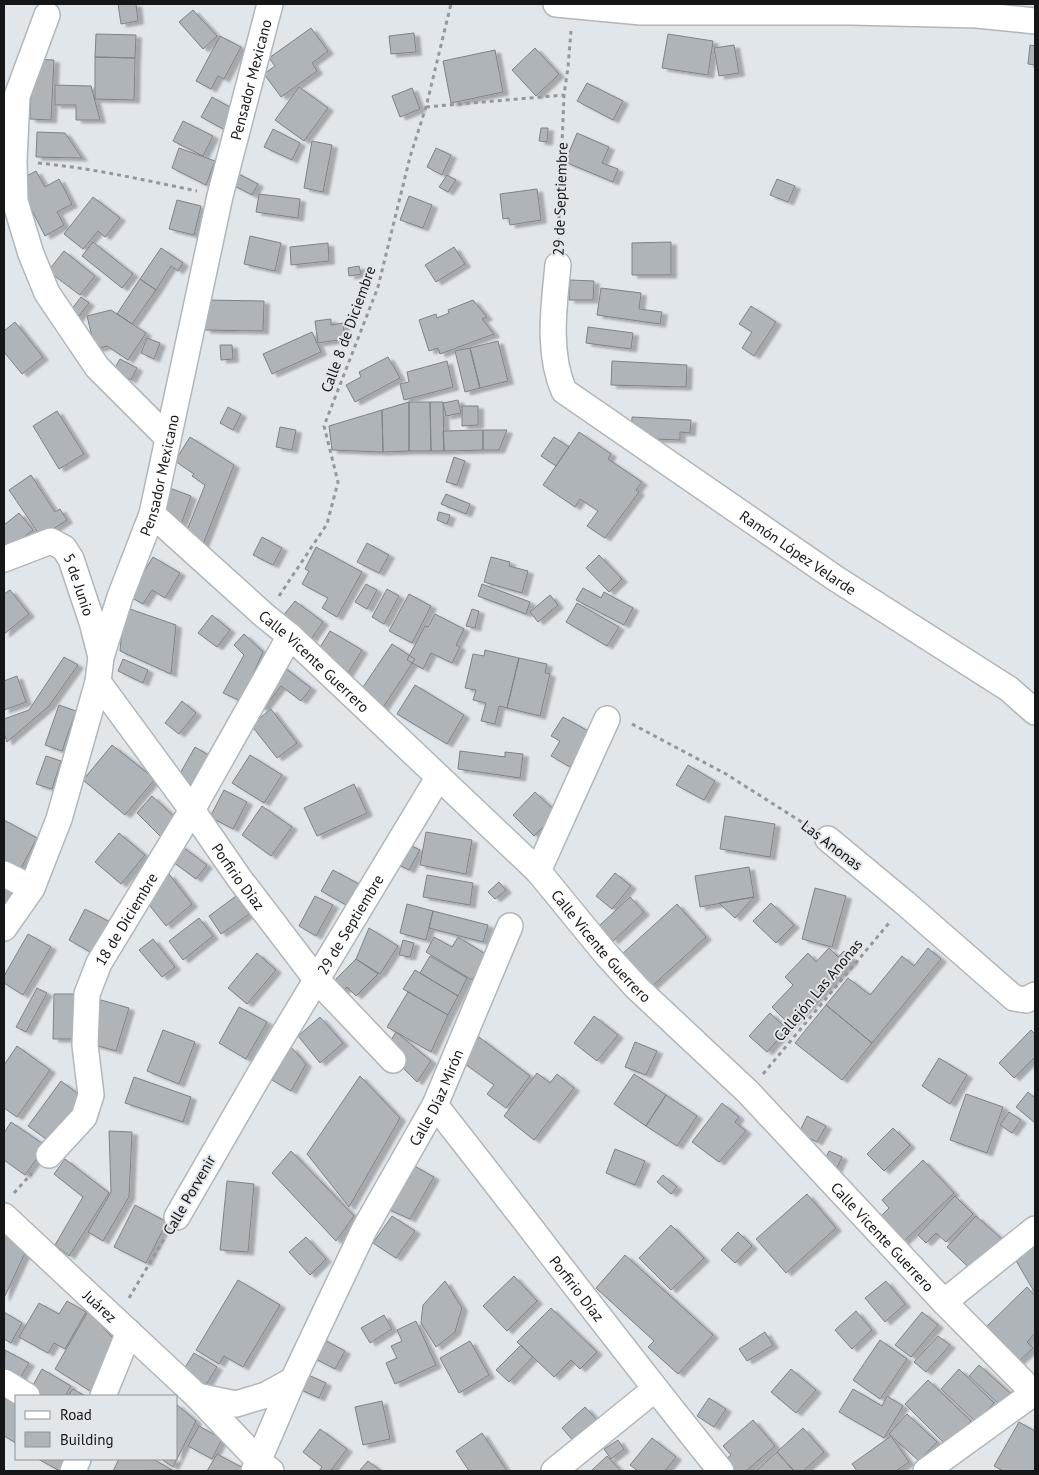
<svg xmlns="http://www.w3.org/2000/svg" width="1039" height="1475" font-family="'PT Sans',sans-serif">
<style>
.building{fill:#afb4b9;stroke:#7f8388;filter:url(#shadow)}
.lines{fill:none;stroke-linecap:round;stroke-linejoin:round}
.minor-casing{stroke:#b1b6bb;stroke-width:28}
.path{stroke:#94989c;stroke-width:3;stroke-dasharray:4 4;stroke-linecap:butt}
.minor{stroke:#fff;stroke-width:25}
.labels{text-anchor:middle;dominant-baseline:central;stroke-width:4;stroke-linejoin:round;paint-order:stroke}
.street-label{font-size:15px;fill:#141618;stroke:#e1e6eb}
</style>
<defs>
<filter id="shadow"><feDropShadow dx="5.5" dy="3" stdDeviation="1" flood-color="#0004"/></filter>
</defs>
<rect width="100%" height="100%" fill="#e1e6eb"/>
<path class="building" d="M118 4H136L138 21 121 24Z
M193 10 217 36 203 49 179 22Z
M311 28 328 51 312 63 317 71 281 97 264 74 275 66 269 58Z
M414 33 416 52 391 54 389 36Z
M96 34 136 35 135 58 95 57Z
M668 34 713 41 708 75 662 68Z
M220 36 241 47 224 79 218 76 211 89 196 81Z
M734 45 739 73 719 76 714 48Z
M1030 45 1035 46V65L1028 64Z
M535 48 559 74 536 96 512 70Z
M495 50 503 92 451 103 443 61Z
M95 57 135 58 134 100 95 99Z
M32 59 54 60 51 120 30 119Z
M587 83 623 101 613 120 577 101Z
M55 85 91 86 100 120H76V105H55Z
M299 87 328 108 304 141 275 120Z
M412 88 420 109 400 117 392 96Z
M212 97 235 110 225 130 201 117Z
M183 121 213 136 203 156 173 141Z
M541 128H548L547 142 539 141Z
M273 129 300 143 292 160 264 147Z
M37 132 65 133 82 158 36 157Z
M577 133 609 147 602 163 618 169 613 182 565 162Z
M312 141 332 145 323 192 304 188Z
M179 148 215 161 206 185 172 168Z
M436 148 451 155 442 175 427 167Z
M36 171 45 187 59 179 72 204 57 212 64 225 45 236 17 181Z
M235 172 258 184 252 195 229 183Z
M447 175 456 180 448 192 439 187Z
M777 179 795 186 788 202 770 195Z
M537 189 541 220 510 225 509 218 503 219 500 194Z
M259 194 300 199 298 218 256 212Z
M409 196 432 205 423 228 400 220Z
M93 197 120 218 105 237 98 231 83 249 64 234Z
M177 200 201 206 194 235 169 229Z
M250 236 281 243 275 271 244 264Z
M93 242 133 274 122 288 82 256Z
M671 242V275H632V243Z
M328 243 329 261 291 265 290 247Z
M454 247 465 264 436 282 425 265Z
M161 248 183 263 178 271 171 266 156 290 140 279Z
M64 251 95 276 80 295 48 271Z
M359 266 361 274 349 276 348 268Z
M140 279 156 290 132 324 117 314Z
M570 280 594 281 593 300H569Z
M601 288 641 293 639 309 662 312 660 324 597 315Z
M81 297 89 303 76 320 68 314Z
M205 300 264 301 263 331 205 330Z
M473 300 487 317 482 319 494 334 440 354 438 348 429 351 419 320 436 314 437 318 449 313 448 310Z
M751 306 776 322 754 356 742 348 752 332 739 324Z
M111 310 146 333 128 360 107 346 95 349 87 316Z
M331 319V325L343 323 345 339 318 343 315 321Z
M15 322 43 357 22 374 4 352V331Z
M588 327 633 333 631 349 586 343Z
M312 332 321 352 272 374 263 354Z
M147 338 160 343 154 359 141 353Z
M498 341 508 381 480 388 470 348Z
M220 345H232L233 359 221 360Z
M470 348 480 388 465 392 455 351Z
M388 357 400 378 355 402 346 385 361 377 359 372Z
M120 359 137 368 131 380 113 371Z
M447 361 453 387 404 400 400 384 409 382 407 372Z
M612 361 687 365 686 387 611 385Z
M458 400 461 413 446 416 443 403Z
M409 402H430L431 451H409Z
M409 402V451L383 452 382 410Z
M430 402H443L444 451H431Z
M462 406H478V425L462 426Z
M228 407 241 414 233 430 220 423Z
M382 410 383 452 332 450 329 426Z
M57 411 84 454 59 469 33 426Z
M632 417 691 420 690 433 680 432V440L631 438Z
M280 427 296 430 292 450 276 447Z
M483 430H507L499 450H483Z
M483 430V450L444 451 443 431Z
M579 432 611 454 608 459 642 482 636 490 639 492 605 538 587 526 598 511 580 499 575 507 543 485Z
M190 437 234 465 202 547 186 533 205 485 192 476 194 474 175 461Z
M554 437 569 447 556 466 541 456Z
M454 457 465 461 457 485 446 482Z
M31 475 55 512 60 509 67 520 41 537 9 490Z
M167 487 191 496 181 525 158 512Z
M446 494 470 504 466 514 441 504Z
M439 512 450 515 447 524 437 520Z
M19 513 33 530 4 552V525Z
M262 537 282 548 273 565 253 555Z
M367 543 389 555 379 573 357 562Z
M316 547 362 572 337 617 322 608 328 598 302 584 309 571 305 569Z
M599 555 622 579 609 592 586 568Z
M153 557 180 573 165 598 152 590 143 604 129 596Z
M491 557 510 562 509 566 528 571 522 593 484 582Z
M366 584 377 590 367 609 355 602Z
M482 584 530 602 526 614 478 596Z
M583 588 601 598 604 592 633 608 624 625 576 600Z
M387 589 399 596 384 624 372 617Z
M10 590 29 614 4 634V594Z
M409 594 431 606 412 643 389 631Z
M550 595 558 605 538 622 530 612Z
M295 601 323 622 311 639 282 617Z
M577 603 619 627 607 646 566 622Z
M124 607 176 625 171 674 120 651Z
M472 609 479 611 475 628 466 626Z
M435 614 464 629 456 645 460 647 452 663 431 653 423 669 407 660 425 626 428 627Z
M212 615 230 630 217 647 198 633Z
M330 631 362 650 345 678 316 654Z
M244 634 263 652 241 701 223 693 244 655 234 645Z
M392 644 415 659 380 712 357 696Z
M485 650 519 658 507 708 499 706 495 724 481 721 486 703 473 700 476 690 465 688 473 654 484 656Z
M64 657 78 665 49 706 7 742 4 733V719L29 710Z
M519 658 547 664 545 673 550 674 540 716 507 708Z
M123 659 148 670 143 683 118 671Z
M281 665 311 688 301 701 281 686 263 709 254 702Z
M17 676 26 702 4 710V681Z
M415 685 464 715 447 744 397 714Z
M182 701 196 713 179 734 165 723Z
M59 705 76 711 62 751 45 745Z
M271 709 297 743 277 758 251 725Z
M563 717 590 732 570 767 551 756 560 741 551 736Z
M112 745 155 779 125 815 83 780Z
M195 747 215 759 198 789 178 777Z
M460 751 505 757V752L523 754 520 778 458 769Z
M250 755 282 775 264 803 232 783Z
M46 756 61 761 52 789 36 784Z
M688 765 715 781 704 800 676 785Z
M354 784 367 813 317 836 304 808Z
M224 790 247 802 233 829 210 817Z
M535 792 557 813 534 836 513 815Z
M152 796 180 822 164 840 137 813Z
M262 806 292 827 271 856 242 835Z
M725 816 775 824 770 857 720 849Z
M4 820 37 838 19 872 4 864Z
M426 832 472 840 466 874 420 865Z
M119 833 145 855 121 884 95 862Z
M406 843 420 850 409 870 395 863Z
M180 845 207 865 196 879 169 859Z
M749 867 754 897 700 907 695 876Z
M333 870 359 884 348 906 321 891Z
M615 873 631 886 612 909 596 896Z
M169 874 192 904 166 926 142 896Z
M427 875 473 883 470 905 423 897Z
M499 882 506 890 495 899 488 892Z
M4 887 17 894 10 908 4 905Z
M815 888 846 896 832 947 802 939Z
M236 896 249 914 221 934 209 916Z
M315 896 333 905 316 936 299 926Z
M630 897 644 912 613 941 599 926Z
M754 897 735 918 719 903Z
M771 903 794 925 776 943 753 921Z
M407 904 433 911 426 940 400 933Z
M677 904 706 937 650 988 621 955Z
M85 909 114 924 97 956 69 940Z
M433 911 488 925 483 942 429 928Z
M199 918 213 936 183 960 169 941Z
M369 928 398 946 380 974 356 959Z
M28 934 51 947 23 995 4 983V976Z
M434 937 452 947 458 937 487 955 472 980 426 952Z
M153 939 175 967 162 977 139 950Z
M403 940 414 943 410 957 399 955Z
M829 948 838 957 844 951 853 960 790 1025 772 1007 793 985 785 977 808 953 816 962Z
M928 948 941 959 872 1043 826 1005 848 978 870 995 902 956 914 966Z
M257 953 276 970 247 1004 228 988Z
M430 956 467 978 458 996 420 973Z
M356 959 378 974 356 996 347 987 337 996 328 987Z
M415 970 458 996 448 1015 403 989Z
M37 988 47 993 26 1032 16 1027Z
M408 992 448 1015 431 1052 387 1027Z
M54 994H79L78 1039H53Z
M101 1000 129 1008 116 1051 88 1043Z
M826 1005 872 1043 842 1080 795 1043Z
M239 1007 267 1022 246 1059 219 1043Z
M770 1013 787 1029 767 1052 749 1036Z
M594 1016 618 1035 597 1061 574 1043Z
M320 1017 343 1043 320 1063 298 1036Z
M163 1030 195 1042 179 1084 147 1071Z
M1031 1030 1035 1034V1057L1014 1078 999 1063Z
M396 1032 431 1061 417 1082 385 1050Z
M479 1037 530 1076 506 1108 487 1094 494 1085 461 1061Z
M635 1042 657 1051 646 1075 625 1067Z
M17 1046 50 1070 17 1117 4 1108V1065Z
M291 1047 306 1064 291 1091 272 1080Z
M939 1058 967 1075 950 1104 922 1086Z
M537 1073 550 1083 557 1074 574 1088 534 1140 504 1116Z
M634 1074 666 1095 646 1126 614 1104Z
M360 1076 400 1118 349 1207 307 1154Z
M134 1077 191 1097 183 1122 125 1103Z
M61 1081 85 1099 53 1144 28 1126Z
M1028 1092 1035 1098V1123L1016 1107Z
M966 1094 1003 1107 987 1153 950 1140Z
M666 1095 697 1116 677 1146 646 1126Z
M722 1103 739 1117 735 1122 746 1131 719 1162 692 1142Z
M1009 1112 1021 1120 1012 1133 1000 1125Z
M807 1116 826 1126 817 1142 799 1133Z
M11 1122 46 1146 25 1175 4 1160V1133Z
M893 1128 910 1145 884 1171 867 1154Z
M109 1131 132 1132 129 1197 103 1241 88 1232 111 1192Z
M615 1149 645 1161 635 1185 606 1173Z
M291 1151 354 1216 336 1241 272 1173Z
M829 1151 842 1157 835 1172 822 1166Z
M65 1159 109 1193 69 1256 55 1245 83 1197 54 1174Z
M923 1160 954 1193 900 1245 876 1221 889 1208 882 1200Z
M407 1162 434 1177 410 1219 383 1207Z
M663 1175 677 1187 671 1194 657 1182Z
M227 1181 254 1184 248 1252 220 1250Z
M807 1194 836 1228 786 1273 756 1239Z
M955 1196 973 1214 946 1242 936 1233 926 1243 918 1235Z
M135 1205 167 1222 146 1263 114 1247Z
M392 1216 415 1231 396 1258 373 1243Z
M976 1216 1004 1241 975 1273 947 1247Z
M671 1225 704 1258 671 1290 639 1258Z
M4 1229 26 1251 4 1298Z
M738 1232 752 1246 735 1263 721 1250Z
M306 1237 326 1259 310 1275 289 1252Z
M1035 1241V1293L1015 1259Z
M625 1255 713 1335 678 1374 648 1347 654 1341 596 1288Z
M514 1276 537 1301 507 1331 483 1306Z
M238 1280 280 1305 243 1367 224 1356 219 1364 196 1350Z
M445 1281 462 1308 455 1332 436 1347 421 1323 422 1313 423 1305Z
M886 1281 905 1304 885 1322 865 1298Z
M1027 1287 1035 1296V1333L1027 1342 1033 1348 1015 1365 981 1332Z
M67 1301 86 1312 65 1349 54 1343 48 1353 19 1337 39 1303 59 1314Z
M551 1308 597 1352 580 1369 571 1360 554 1377 517 1342Z
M88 1311 121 1347 98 1396 55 1369Z
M856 1311 872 1330 852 1349 835 1330Z
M4 1312 22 1323 11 1343 4 1339Z
M922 1312 938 1325 911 1357 895 1345Z
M384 1315 392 1329 370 1343 361 1328Z
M416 1321 436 1365 395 1384 386 1363 397 1358 391 1346 402 1341 397 1330Z
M765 1332 773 1345 747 1361 739 1349Z
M938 1336 950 1345 926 1372 914 1362Z
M319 1337 345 1351 335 1369 310 1356Z
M880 1340 907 1359 880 1399 853 1380Z
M470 1341 489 1375 459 1393 440 1358Z
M521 1345 533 1357 509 1382 496 1370Z
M5 1350 29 1363 16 1385 4 1378Z
M194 1353 217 1367 204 1388 181 1374Z
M979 1365 1011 1394 1001 1406 969 1376Z
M42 1369 71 1386 65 1396H31L28 1394Z
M791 1369 816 1390 796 1413 771 1392Z
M959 1369 994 1403 976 1422 941 1389Z
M306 1374 326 1383 319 1398 299 1389Z
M928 1380 971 1421 947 1446 905 1404Z
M73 1389 85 1396H68Z
M853 1389 882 1406 887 1396 903 1406 884 1438 839 1412Z
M6 1394 16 1399V1443L4 1436V1398Z
M709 1398 726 1409 714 1427 697 1416Z
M382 1401 390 1439 363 1445 355 1407Z
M176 1404 196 1421 173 1467 161 1459H176Z
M585 1407 599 1422 576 1444 562 1428Z
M907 1414 937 1442 919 1461 889 1434Z
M753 1420 775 1446 746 1471H724L719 1465 731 1455 723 1446Z
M1019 1422 1035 1431V1470L1034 1471H1003L994 1466Z
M199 1426 222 1439 212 1459 188 1446Z
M803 1428 824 1452 803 1471H794L777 1452Z
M320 1429 347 1449 331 1470 333 1471H319L322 1467 303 1452Z
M482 1433 507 1471H469L456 1451Z
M891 1436 909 1462 896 1471H857L852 1464Z
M652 1438 676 1457 665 1471H638L630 1465Z
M618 1440 624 1449 611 1459 604 1449Z
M777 1452 794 1471H756Z
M217 1454 245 1469 244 1471H207Z
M607 1456 621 1471H591Z
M38 1459H70L63 1471H60Z
M119 1459H153L172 1470 113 1471Z
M368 1461 381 1471H359Z"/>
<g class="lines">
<g class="minor-casing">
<g id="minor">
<path d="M556 4 641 12H852L977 15 1035 21"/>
<path d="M47 15 17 96 14 161 15 201 31 254 47 293 97 367 168 438"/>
<path id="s1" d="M558 265C554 306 547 352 564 391L835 578 1009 689 1035 712"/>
<path id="s2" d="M152 514 265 616 290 636 538 871 606 954 637 988 748 1092 944 1302 1035 1394"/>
<path id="s3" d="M4 559 51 541 64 548 71 559 92 622 101 657"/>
<path id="s4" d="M98 682 192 810 239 878 316 979 393 1060"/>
<path d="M828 839 905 903 1014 998 1026 1000 1035 995"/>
<path d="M538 871 607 719"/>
<path d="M4 874 32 888"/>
<path id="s5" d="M4 928 32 888 59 819 98 682 101 657 120 597 152 514 220 196 270 4"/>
<path id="s6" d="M435 1105C531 1227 624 1351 721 1471"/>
<path id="s7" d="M49 1155 84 1117 91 1095 85 1045 87 994 99 963 192 810 290 636"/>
<path id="s8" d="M4 1216 197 1396 259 1461 271 1471"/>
<path id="s9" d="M177 1217 262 1070 438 778"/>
<path d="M944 1302 1035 1229"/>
<path d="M4 1382 27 1396"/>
<path d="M103 1396 129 1332"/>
<path d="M197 1396 236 1404 266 1395 293 1380"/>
<path d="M73 1471 78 1459"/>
<path id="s10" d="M254 1471 293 1380 364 1230 435 1105 510 926"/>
<path d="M554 1471 655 1389"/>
<path d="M926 1471 1035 1392"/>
</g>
</g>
<path class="path" d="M426 107 564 95
M38 163C92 168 144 180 197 191
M558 242 564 95 568 67 571 31
M279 596 327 524 338 482 324 426 378 287 410 157 426 107 451 4
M632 724 726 774 808 826
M763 1074 889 923
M14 1193 32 1173
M129 1298 164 1239"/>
<use href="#minor" class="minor"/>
</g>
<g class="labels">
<g class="street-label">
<text stroke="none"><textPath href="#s5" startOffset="888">Pensador Mexicano</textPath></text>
<text transform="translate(560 199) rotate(-88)">29 de Septiembre</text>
<text transform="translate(348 329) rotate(-70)">Calle 8 de Diciembre</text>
<text stroke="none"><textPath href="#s5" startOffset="482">Pensador Mexicano</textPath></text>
<text stroke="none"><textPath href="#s1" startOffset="412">Ramón López Velarde</textPath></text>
<text stroke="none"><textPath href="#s3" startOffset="105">5 de Junio</textPath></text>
<text stroke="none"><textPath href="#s2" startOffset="219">Calle Vicente Guerrero</textPath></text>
<text transform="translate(832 845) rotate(37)">Las Anonas</text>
<text stroke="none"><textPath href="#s4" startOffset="240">Porfirio Díaz</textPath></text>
<text stroke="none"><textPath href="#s7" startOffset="261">18 de Diciembre</textPath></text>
<text stroke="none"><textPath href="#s9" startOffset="340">29 de Septiembre</textPath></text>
<text stroke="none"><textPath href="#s2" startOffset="624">Calle Vicente Guerrero</textPath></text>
<text transform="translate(818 990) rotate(-50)">Callejón Las Anonas</text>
<text stroke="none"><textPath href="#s10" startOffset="416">Calle Díaz Mirón</textPath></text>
<text transform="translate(189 1195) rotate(-60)">Calle Porvenir</text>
<text stroke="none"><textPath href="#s2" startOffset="1029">Calle Vicente Guerrero</textPath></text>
<text stroke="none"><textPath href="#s6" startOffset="232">Porfirio Díaz</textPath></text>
<text stroke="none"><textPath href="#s8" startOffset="132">Juárez</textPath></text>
</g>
</g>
<rect width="1039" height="1475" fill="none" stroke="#141618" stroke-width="10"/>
<rect x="15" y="1395" width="162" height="65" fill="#e1e6eb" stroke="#8f9397"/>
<rect x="25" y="1411" width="25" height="8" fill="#ffffff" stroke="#8f9397"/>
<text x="60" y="1420" font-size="15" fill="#141618">Road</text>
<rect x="25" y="1432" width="25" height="15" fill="#afb4b9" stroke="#8f9397"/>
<text x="60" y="1445" font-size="15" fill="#141618">Building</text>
</svg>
